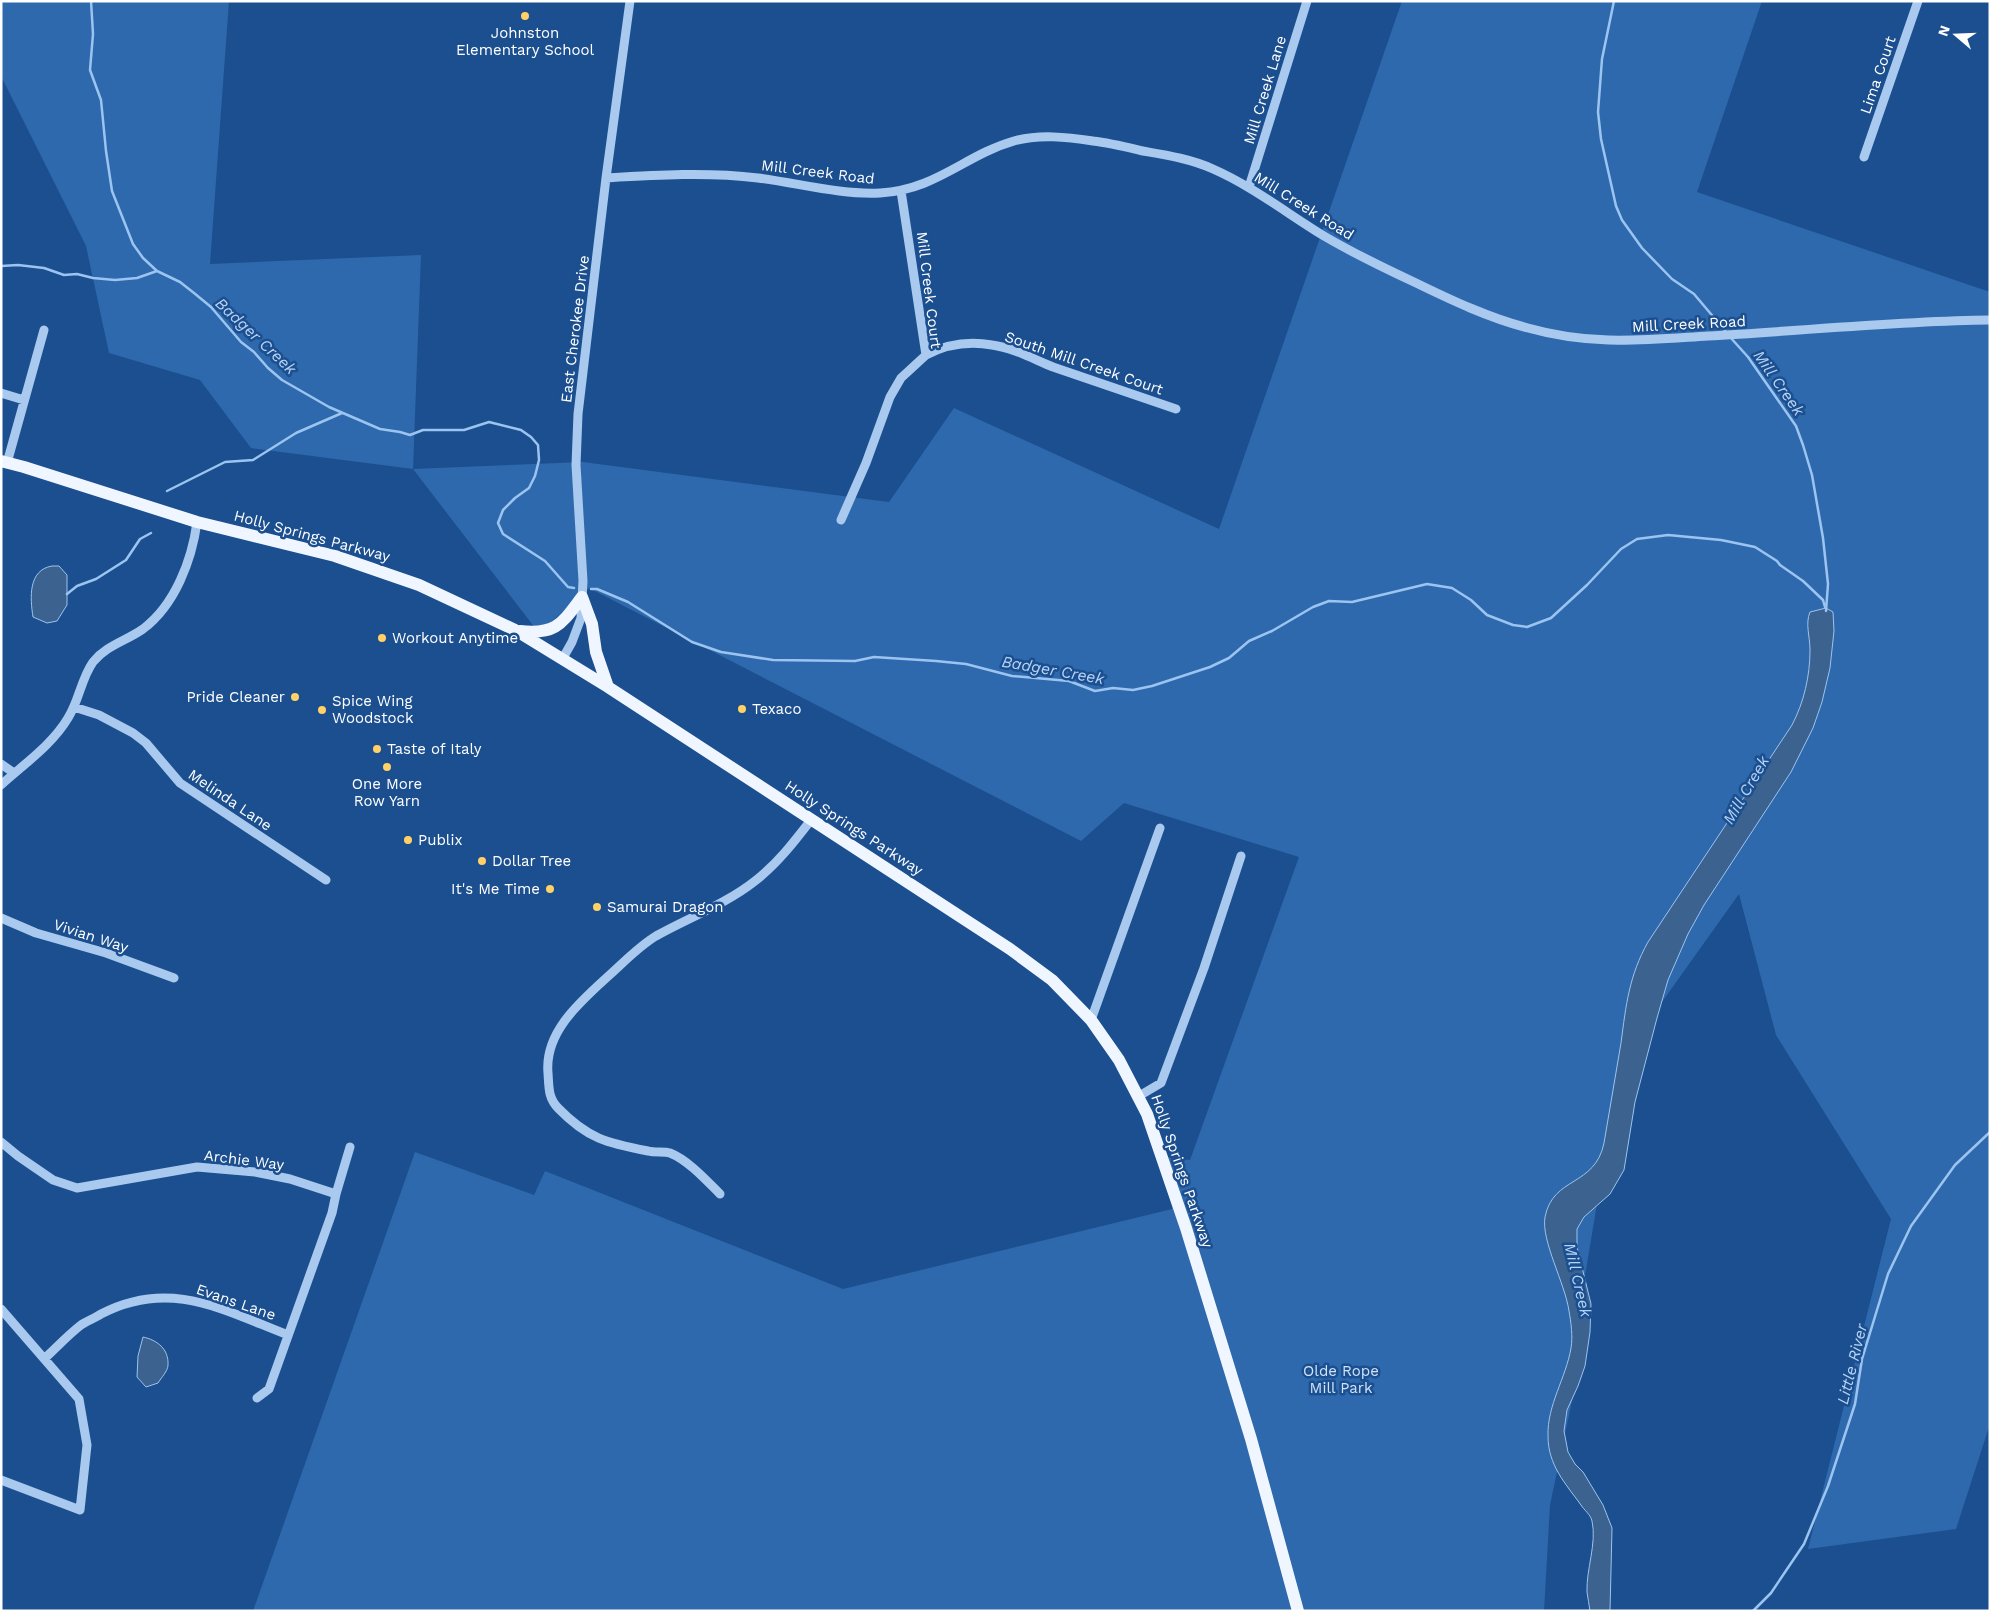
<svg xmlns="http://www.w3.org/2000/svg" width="1991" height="1612" font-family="'Work Sans',sans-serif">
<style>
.green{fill:#2e69ad}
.water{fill:#3c6290;stroke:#9cc4f0}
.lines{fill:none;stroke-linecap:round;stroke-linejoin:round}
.stream{stroke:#9cc4f0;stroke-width:2.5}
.minor{stroke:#a9c9ee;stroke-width:9}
.major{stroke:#f0f6ff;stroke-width:12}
.poi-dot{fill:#ffd166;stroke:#1b4f8f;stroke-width:2}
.labels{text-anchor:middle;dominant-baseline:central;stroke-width:5;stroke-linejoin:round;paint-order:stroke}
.poi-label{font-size:15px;fill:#fff;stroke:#1b4f8f;text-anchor:start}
.street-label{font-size:15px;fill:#fff;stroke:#1b4f8f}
.park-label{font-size:15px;fill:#cfe3fa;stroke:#1b4f8f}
.water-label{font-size:16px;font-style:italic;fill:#b5d3f5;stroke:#1b4f8f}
</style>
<rect width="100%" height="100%" fill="#1b4f8f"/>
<path class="green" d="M1 1H229L210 264 421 255 413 469 583 462 889 502 954 408 1219 529 1402 1H1762L1697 192 1990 292V1424L1956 1529 1808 1549 1891 1219 1776 1035 1739 894 1622 1058 1624 1170 1600 1186 1583 1288 1591 1311 1550 1505 1544 1611H253L415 1152 534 1195 545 1171 843 1289 1172 1209 1178 1193 1167 1157 1190 1160 1299 857 1124 803 1081 841 589 588 539 633 413 469 251 448 200 380 109 353 86 246 1 76Z"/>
<path class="water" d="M52 566H59L67 575V605L57 621 47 623 33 617C30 598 28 570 52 566Z
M1826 608 1833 612 1834 631 1830 668 1822 702 1813 728 1791 772 1704 905 1688 934 1668 980 1657 1018 1635 1102 1624 1170 1610 1194 1584 1217 1577 1229V1247L1591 1304 1590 1332 1585 1366 1578 1386 1567 1410 1564 1431 1568 1452 1575 1464 1583 1472 1603 1505 1612 1528 1610 1611H1590C1589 1605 1588 1598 1587 1592 1586 1570 1597 1543 1592 1521 1591 1515 1584 1510 1581 1505 1565 1483 1548 1465 1548 1436 1547 1405 1566 1378 1571 1348 1573 1337 1571 1322 1569 1311 1565 1283 1541 1241 1545 1217 1553 1176 1595 1187 1604 1143 1610 1110 1615 1076 1621 1043 1626 1005 1629 976 1648 942L1792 725C1804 702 1810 676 1810 650 1810 636 1805 624 1810 612Z
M143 1337C157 1340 169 1349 168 1365 168 1371 161 1378 158 1383L146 1387 137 1377 138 1356Z"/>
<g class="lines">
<path class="stream" d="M91 1 93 34 90 70 101 100 106 151 112 191 133 244 143 258 157 271 180 282 194 293 211 307 241 342 254 352 268 368 282 380 329 407 380 429 400 432 410 435 423 430H464L489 422 521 430 531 437 538 445 539 460 535 476 529 488 515 498 503 510 498 523 503 534 545 561 568 587 574 588
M1614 1 1602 59 1598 112 1601 139 1616 206 1622 220 1642 248 1672 279 1694 294 1727 333
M1 266 18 265 44 268 64 275 77 274 93 278 115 280 137 278 157 271
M1730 337 1748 357 1796 426 1803 445 1812 475 1823 538 1828 584 1826 611
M167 491 225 462 253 460 296 433 342 413
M591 589H597L628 602 692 642 721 652 773 660 855 661 874 657 936 661 966 664 1012 676 1069 681 1095 691 1113 688 1133 690 1152 686 1210 667 1229 658 1249 641 1272 631 1313 607 1329 601 1352 602 1427 584 1452 588 1471 600 1487 615 1513 625 1527 627 1551 618 1587 585 1621 549 1637 539 1668 535 1721 540 1755 547 1777 561 1780 565 1803 581 1823 600 1825 607
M67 594 77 586 96 579 126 560 140 539 151 533
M1753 1611 1771 1593 1804 1544 1828 1486 1855 1404 1862 1359 1888 1274 1911 1226 1955 1165 1990 1132"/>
<path class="minor" d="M1864 157 1918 1
M606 178C657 175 707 172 758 178 798 183 840 195 880 193 936 190 965 155 1014 141 1039 134 1067 137 1093 141 1110 143 1126 147 1143 151 1166 155 1191 159 1213 169 1252 186 1288 214 1324 236 1353 253 1384 268 1414 282 1451 300 1489 318 1528 328 1592 346 1643 340 1708 336 1802 331 1896 321 1990 320
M1249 187 1307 1
M926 355C947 344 969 341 992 345 1014 348 1033 359 1053 367 1094 381 1135 395 1176 409
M1 393 24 400
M7 463 44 330
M841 520 866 463 890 397 901 378 926 355 901 191
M563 658 572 642 581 618 583 581 576 465 578 414 606 178 630 1
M74 707 99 715 133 733 146 743 180 783 326 880
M1 764 14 773
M1 785C24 764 52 745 68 718 79 701 81 679 93 662 107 645 126 641 143 629 175 605 192 560 197 522
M1 918 36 933 106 953 174 978
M1091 1020 1160 828
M1139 1096 1161 1083 1204 968 1241 856
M1 1142 18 1156 53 1180 77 1188 197 1167 255 1172 290 1179 336 1194 332 1213 269 1389 257 1398
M336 1194 350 1147
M720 1194C707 1181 688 1160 670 1153 664 1151 655 1153 648 1151 607 1143 588 1139 558 1108 548 1098 549 1087 548 1073 544 1029 586 997 615 970 628 958 641 945 656 936 688 918 726 904 755 881 777 864 794 842 811 820
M1 1309 79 1399 87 1445 80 1510 1 1480
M44 1359C56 1348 68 1335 81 1325 87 1321 95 1318 101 1314 170 1278 223 1310 288 1335"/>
<path class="major" d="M1 461 24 467 197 522 335 556 419 585 515 630 608 687 1010 949 1052 980 1091 1020 1119 1060 1147 1114 1186 1228 1251 1439 1298 1611
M582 597 592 624 596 652 608 687
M520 631C557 635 562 623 582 597"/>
</g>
<g class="poi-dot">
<circle cx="525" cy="16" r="5"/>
<circle cx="382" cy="638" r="5"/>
<circle cx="295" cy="697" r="5"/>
<circle cx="742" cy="709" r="5"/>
<circle cx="322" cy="710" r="5"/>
<circle cx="377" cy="749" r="5"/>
<circle cx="387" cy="767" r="5"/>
<circle cx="408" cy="840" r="5"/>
<circle cx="482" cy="861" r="5"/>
<circle cx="550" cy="889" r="5"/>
<circle cx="597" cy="907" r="5"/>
</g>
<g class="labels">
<g class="poi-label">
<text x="525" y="33" text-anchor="middle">Johnston<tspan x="525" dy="17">Elementary School</tspan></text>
<text x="392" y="638">Workout Anytime</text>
<text x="285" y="697" text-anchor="end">Pride Cleaner</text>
<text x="332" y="701">Spice Wing<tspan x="332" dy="17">Woodstock</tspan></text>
<text x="752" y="709">Texaco</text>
<text x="387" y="749">Taste of Italy</text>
<text x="387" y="784" text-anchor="middle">One More<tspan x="387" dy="17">Row Yarn</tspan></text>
<text x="418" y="840">Publix</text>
<text x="492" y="861">Dollar Tree</text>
<text x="540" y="889" text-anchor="end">It's Me Time</text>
<text x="607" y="907">Samurai Dragon</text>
</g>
<g class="street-label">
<text transform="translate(1878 75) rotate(-71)">Lima Court</text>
<text transform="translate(1265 90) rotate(-73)">Mill Creek Lane</text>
<text transform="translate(818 172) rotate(7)">Mill Creek Road</text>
<text transform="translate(1304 206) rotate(32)">Mill Creek Road</text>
<text transform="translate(929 290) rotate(83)">Mill Creek Court</text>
<text transform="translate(1689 324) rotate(-3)">Mill Creek Road</text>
<text transform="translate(575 329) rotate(-83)">East Cherokee Drive</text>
<text transform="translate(1084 363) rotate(19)">South Mill Creek Court</text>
<text transform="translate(312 536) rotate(15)">Holly Springs Parkway</text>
<text transform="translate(230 800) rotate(34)">Melinda Lane</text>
<text transform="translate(854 828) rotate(33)">Holly Springs Parkway</text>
<text transform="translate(91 936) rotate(18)">Vivian Way</text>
<text transform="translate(244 1160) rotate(7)">Archie Way</text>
<text transform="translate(1182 1171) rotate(71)">Holly Springs Parkway</text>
<text transform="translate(236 1302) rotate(19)">Evans Lane</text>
</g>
<g class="park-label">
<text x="1341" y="1371">Olde Rope<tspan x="1341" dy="17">Mill Park</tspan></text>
</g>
<g class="water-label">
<text transform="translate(256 336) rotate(43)">Badger Creek</text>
<text transform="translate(1779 383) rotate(55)">Mill Creek</text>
<text transform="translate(1053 670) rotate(10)">Badger Creek</text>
<text transform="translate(1746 790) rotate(-60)">Mill Creek</text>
<text transform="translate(1578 1280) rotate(77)">Mill Creek</text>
<text transform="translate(1852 1364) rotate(-76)">Little River</text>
</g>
</g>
<rect width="1991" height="1612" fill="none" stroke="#ffffff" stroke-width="5"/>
<g transform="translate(1956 35) rotate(289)" stroke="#1b4f8f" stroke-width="4" paint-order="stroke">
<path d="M0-4L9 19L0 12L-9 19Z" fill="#ffffff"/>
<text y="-8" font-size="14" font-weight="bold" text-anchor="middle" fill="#ffffff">N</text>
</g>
</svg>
